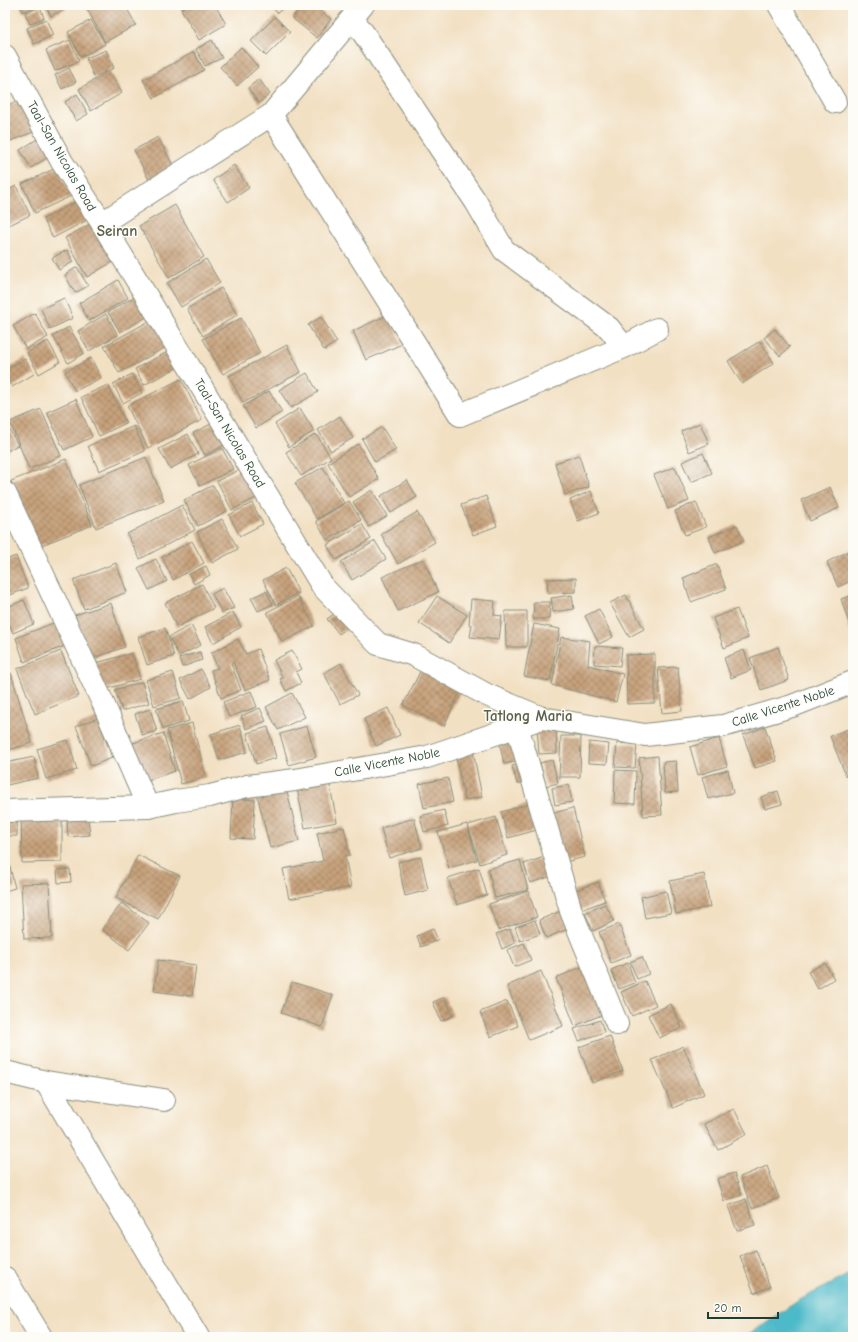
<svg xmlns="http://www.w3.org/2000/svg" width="858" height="1342" font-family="'Comic Neue',sans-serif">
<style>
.water{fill:#4dbac9;stroke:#367c7e}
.building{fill:url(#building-cross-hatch)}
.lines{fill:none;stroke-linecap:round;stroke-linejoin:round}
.minor-casing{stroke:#888e7c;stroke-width:24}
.tertiary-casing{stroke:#888e7c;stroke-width:24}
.secondary-casing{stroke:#888e7c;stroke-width:24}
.minor{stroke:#fff;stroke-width:22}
.tertiary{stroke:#fff;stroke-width:22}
.secondary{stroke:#fff;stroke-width:22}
.labels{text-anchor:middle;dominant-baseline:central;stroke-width:3;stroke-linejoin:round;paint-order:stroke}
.street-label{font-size:13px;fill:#1f3d34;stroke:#fdfcf7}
.quarter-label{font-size:15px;font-weight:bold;fill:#5a604d;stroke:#fdfcf7}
</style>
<defs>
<pattern id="building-cross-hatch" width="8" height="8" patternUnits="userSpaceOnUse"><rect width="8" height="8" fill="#c7a27c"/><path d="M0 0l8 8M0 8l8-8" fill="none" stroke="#a18566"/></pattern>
</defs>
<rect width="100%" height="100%" fill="#fdfcf7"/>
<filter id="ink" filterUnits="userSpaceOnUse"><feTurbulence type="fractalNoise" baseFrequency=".025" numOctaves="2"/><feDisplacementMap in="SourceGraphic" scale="8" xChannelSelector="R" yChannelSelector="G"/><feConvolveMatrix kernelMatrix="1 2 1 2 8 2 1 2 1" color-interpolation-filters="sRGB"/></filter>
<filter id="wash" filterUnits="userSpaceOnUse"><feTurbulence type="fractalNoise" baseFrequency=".012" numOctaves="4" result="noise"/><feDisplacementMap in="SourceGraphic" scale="16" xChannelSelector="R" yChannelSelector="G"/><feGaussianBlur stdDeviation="0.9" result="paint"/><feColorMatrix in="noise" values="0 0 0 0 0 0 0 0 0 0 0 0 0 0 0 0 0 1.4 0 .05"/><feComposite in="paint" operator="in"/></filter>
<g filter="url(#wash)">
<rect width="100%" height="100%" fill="#f2e0c3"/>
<path class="water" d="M853 1272V1337H744L798 1301Z"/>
<g id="blocks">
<path class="building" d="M20 5H40L23 12Z
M45 5H73L51 16Z
M85 5H125L136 25 105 42Z
M188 5H215L226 24 199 40 181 9Z
M271 5H288L277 13Z
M302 5H312L331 19 317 38 292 18Z
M40 7 44 18 30 24 25 13Z
M275 17 290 32 266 56 251 41Z
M46 19 53 35 34 44 27 28Z
M91 20 105 44 81 57 68 32Z
M70 40 79 61 55 71 46 50Z
M212 40 222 58 205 66 196 49Z
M241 47 258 67 237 86 220 67Z
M106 50 114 68 94 77 86 58Z
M194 52 204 70 154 98 143 80Z
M69 68 76 82 62 89 55 75Z
M109 71 122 93 91 111 79 89Z
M259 79 270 94 259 103 248 88Z
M77 94 88 114 76 121 65 102Z
M24 99 36 131 5 143V106Z
M45 134 56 152 31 168 20 150Z
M158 137 177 173 152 186 134 150Z
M234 165 249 188 228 202 213 180Z
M58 167 71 196 35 213 22 184Z
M16 186 30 215 5 227V192Z
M77 201 87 220 53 238 43 219Z
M175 205 204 257 169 278 139 226Z
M92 223 114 261 87 277 65 238Z
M67 250 73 262 59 270 52 258Z
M206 259 220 283 181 307 167 283Z
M77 267 88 286 75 293 65 275Z
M118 280 128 298 89 321 79 303Z
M221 288 237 315 203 336 187 309Z
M138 295 150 315 120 332 108 312Z
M64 298 73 318 50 329 41 309Z
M35 313 48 337 26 349 13 326Z
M106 314 118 335 89 351 78 331Z
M389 314 402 344 366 360 353 331Z
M321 317 337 342 324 350 308 325Z
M241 318 260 353 223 374 203 339Z
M153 319 168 346 119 373 104 346Z
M69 327 84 353 68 363 53 336Z
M775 329 790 347 780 356 764 338Z
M48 341 60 362 39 374 27 353Z
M760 341 774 363 742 384 728 361Z
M287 345 301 372 243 403 229 376Z
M171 350 180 366 144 385 135 369Z
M91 358 101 378 75 391 65 372Z
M25 359 34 374 12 387 5 374V370Z
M307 373 318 392 291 408 279 390Z
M132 374 142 393 123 403 113 384Z
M181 379 202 420 148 448 127 406Z
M108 385 126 423 99 436 81 397Z
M269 391 282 412 256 428 243 406Z
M76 399 92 437 64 450 47 412Z
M300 408 314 431 289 447 275 424Z
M41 409 61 456 29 469 10 422Z
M340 416 353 438 331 451 318 430Z
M217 421 228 443 205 455 193 433Z
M700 423 709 444 689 452 681 431Z
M7 425 18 445 5 452V426Z
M134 426 145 451 99 471 88 446Z
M382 427 396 450 375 462 362 439Z
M188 434 198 454 170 469 159 449Z
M316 434 331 458 301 476 286 452Z
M358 444 379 479 349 497 328 463Z
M222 448 233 469 200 486 189 465Z
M703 453 712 473 691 482 682 462Z
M579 455 589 487 565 495 555 463Z
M146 457 164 501 96 528 79 485Z
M66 459 92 525 37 547 11 481Z
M323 467 344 503 317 519 295 483Z
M675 467 689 501 668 509 654 475Z
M241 469 256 498 232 510 217 481Z
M407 480 417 497 391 513 381 496Z
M213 485 227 511 198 526 184 500Z
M830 487 839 508 810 521 801 500Z
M372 490 387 516 369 527 353 502Z
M591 491 599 513 578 521 570 500Z
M486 496 497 526 473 535 461 505Z
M349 501 361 520 327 540 316 521Z
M696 502 706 527 685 535 675 511Z
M252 503 263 524 240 536 229 515Z
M182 505 195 530 140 559 127 534Z
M417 512 435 542 398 564 381 534Z
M222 519 238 549 212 563 197 532Z
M362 524 371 539 336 560 327 545Z
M737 525 744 541 715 553 709 537Z
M192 541 204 563 173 580 162 557Z
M375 541 386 559 352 580 341 562Z
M853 549V580L838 587 827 562Z
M16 556 28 588 5 597V560Z
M156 559 167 581 149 590 138 568Z
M423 559 438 592 398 611 382 577Z
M116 563 127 592 84 609 73 580Z
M717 564 726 589 691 602 683 578Z
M206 566 210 575 194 584 189 574Z
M286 568 299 593 276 605 263 580Z
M576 578V592L548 593 547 579Z
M202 584 214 608 177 627 165 603Z
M223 588 234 608 222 613 212 594Z
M266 591 273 604 258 611 251 598Z
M572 595 574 609 553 612 551 598Z
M626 595 644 629 629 637 610 603Z
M853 595V636L841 599Z
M298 596 314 626 282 642 267 612Z
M437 596 467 615 449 643 419 623Z
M471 599 495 601 494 615 502 616 499 640 470 637 472 625H469Z
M24 600 34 624 13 633 5 614V608Z
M534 602H550L549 619H533Z
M111 603 125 647 90 659 75 615Z
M342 608 354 623 339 634 327 619Z
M599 609 613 637 599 644 585 616Z
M737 609 748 638 724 648 713 618Z
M505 611H527V647H506Z
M233 612 241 627 213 643 205 627Z
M58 621 67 645 24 662 16 638Z
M534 624 560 629 550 681 524 676Z
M191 625 201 645 179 656 169 637Z
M165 628 174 656 147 665 138 637Z
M561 637 590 641 588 665 623 674 616 702 552 685Z
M238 639 246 654 258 649 270 680 245 690 233 662 231 663 241 690 221 698 211 670 218 668 211 653Z
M595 646 622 648 620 666 594 664Z
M778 647 789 680 761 690 750 658Z
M744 650 751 670 731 678 724 658Z
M61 651 79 696 35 714 17 669Z
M292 651 302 669 296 672 301 683 286 691 280 679 283 678 274 660Z
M200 652 202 660 182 667 179 658Z
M132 653 140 679 103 690 96 663Z
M655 654V703L627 704 626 655Z
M341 663 358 695 340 704 324 673Z
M678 667 682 711 662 713 658 668Z
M201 669 211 687 190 699 180 680Z
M421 670 461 690 444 726 403 705Z
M173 672 181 698 154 706 146 680Z
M11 673 32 743 5 751V675Z
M142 682 149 703 122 711 115 690Z
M251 691 257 707 229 717 223 702Z
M292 693 305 717 278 730 266 707Z
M183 701 189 721 163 729 156 709Z
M260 708 266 721 246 729 241 716Z
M388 708 400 735 376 746 364 719Z
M150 709 157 731 142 735 135 714Z
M98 718 112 758 91 766 76 726Z
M192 723 206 777 181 784 167 730Z
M240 725 247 752 219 760 211 734Z
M556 725 557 753 539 754 537 726Z
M307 726 316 757 289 765 280 734Z
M268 727 276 758 256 764 247 733Z
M765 727 777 761 755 768 743 735Z
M853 727V773L846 776 830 736Z
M517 732 523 760 504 764 498 735Z
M163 733 175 771 145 781 133 743Z
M561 736H581L580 777H559Z
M719 738 727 766 698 775 690 747Z
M68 740 77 770 46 779 37 749Z
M589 742 609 744 607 764 588 763Z
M617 743 637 744 635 768 615 767Z
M473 751 482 797 465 800 455 754Z
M658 756 662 815 643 816 639 758Z
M34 757 38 778 7 785 5 763Z
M552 760 558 783 546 786 540 763Z
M676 761 678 792 665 793 663 762Z
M526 762 531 780 517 784 512 766Z
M615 770 636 771 635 804 614 803Z
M728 770 733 793 708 799 702 777Z
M328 776 337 822 305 828 296 783Z
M448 778 453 802 424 808 419 784Z
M569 785 572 802 555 805 552 788Z
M286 787 299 841 270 848 257 794Z
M778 791 782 804 765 809 761 797Z
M233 798 255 800 253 839 231 838Z
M536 802 544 828 508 838 501 812Z
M573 808 585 857 565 862 553 813Z
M444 810 448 826 424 832 420 816Z
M62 814V862L22 863 21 815Z
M88 817 90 835 68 837 67 819Z
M496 817 507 855 480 864 468 825Z
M414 818 422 848 389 858 381 828Z
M5 821H17V836H5Z
M467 824 477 860 449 868 438 832Z
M344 827 350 855 345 856 351 887 289 899 283 869 323 861 317 833Z
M553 854 559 874 530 883 524 864Z
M138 855 180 876 158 919 116 898Z
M421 857 428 890 405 896 398 862Z
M8 859 15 888 5 891V860Z
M520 860 528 890 495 898 488 869Z
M479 868 487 895 457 905 448 878Z
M70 869 71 882 58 883 57 870Z
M704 874 710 907 676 914 670 881Z
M598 882 605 901 580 910 573 891Z
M49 883 52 938 24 939 21 884Z
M528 891 537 917 498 930 489 904Z
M666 891 671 913 645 918 641 897Z
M122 903 149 923 129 950 102 929Z
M605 904 614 921 593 931 585 913Z
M568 908 575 926 546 938 539 920Z
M535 920 540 934 520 941 515 927Z
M619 924 631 955 611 963 599 932Z
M433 929 438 940 421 947 417 936Z
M510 929 515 943 502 949 496 934Z
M524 943 531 960 514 967 507 950Z
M642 957 649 974 637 979 630 962Z
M158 960 196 965 192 996 154 991Z
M591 963 611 1011 575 1026 556 978Z
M628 963 635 983 619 989 611 970Z
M825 963 834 979 818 989 808 972Z
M541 971 563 1026 529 1040 507 986Z
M645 981 656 1005 632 1016 621 992Z
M292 982 333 995 322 1027 281 1013Z
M445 997 453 1016 441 1021 433 1002Z
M507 1001 518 1026 490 1037 480 1012Z
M671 1004 682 1028 659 1038 648 1015Z
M600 1020 604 1032 579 1041 574 1029Z
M610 1036 623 1071 592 1083 579 1047Z
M683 1046 704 1094 673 1108 652 1060Z
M734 1109 747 1134 718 1150 704 1124Z
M767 1166 779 1198 752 1208 740 1177Z
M734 1173 742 1195 724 1201 717 1179Z
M746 1199 755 1225 737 1231 728 1206Z
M756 1250 770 1287 754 1293 740 1256Z"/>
</g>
</g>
<g filter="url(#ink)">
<use href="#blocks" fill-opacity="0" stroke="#888e7c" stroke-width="1"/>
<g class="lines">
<g class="minor-casing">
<path id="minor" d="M779 5 835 102
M352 18 364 34 476 202 504 250 609 328 624 347
M271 115 460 415 624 347 657 329
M102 223 271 115 363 5
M5 493 103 703 148 807
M517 726 571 911 617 1024
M5 1072 46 1082 164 1100
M46 1082 198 1337
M5 1278 41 1337"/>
</g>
<g class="tertiary-casing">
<path id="tertiary" d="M5 811 148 807 176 801 210 796 247 786 295 780 427 757 542 718"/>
</g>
<g class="secondary-casing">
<path id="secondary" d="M5 56 62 162 102 223 323 587 378 644 414 655 487 695 542 718 645 735 723 726 792 706 853 682"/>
</g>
<use href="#minor" class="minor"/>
<use href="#tertiary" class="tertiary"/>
<use href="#secondary" class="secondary"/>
</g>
</g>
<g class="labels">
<g class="street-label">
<text transform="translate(62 156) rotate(60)">Taal-San Nicolas Road</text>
<text transform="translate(230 433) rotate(59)">Taal-San Nicolas Road</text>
<text transform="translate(783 706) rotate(-18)">Calle Vicente Noble</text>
<text transform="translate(387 762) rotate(-11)">Calle Vicente Noble</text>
</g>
<g class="quarter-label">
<text x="117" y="231">Seiran</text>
<text x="528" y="716">Tatlong Maria</text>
</g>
</g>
<rect width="858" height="1342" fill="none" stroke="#fdfcf7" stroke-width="20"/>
<path d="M708 1312v6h70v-6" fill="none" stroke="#1f3d34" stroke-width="2"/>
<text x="714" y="1312" font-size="12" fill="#1f3d34" stroke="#fdfcf7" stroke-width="3" paint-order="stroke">20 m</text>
</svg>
